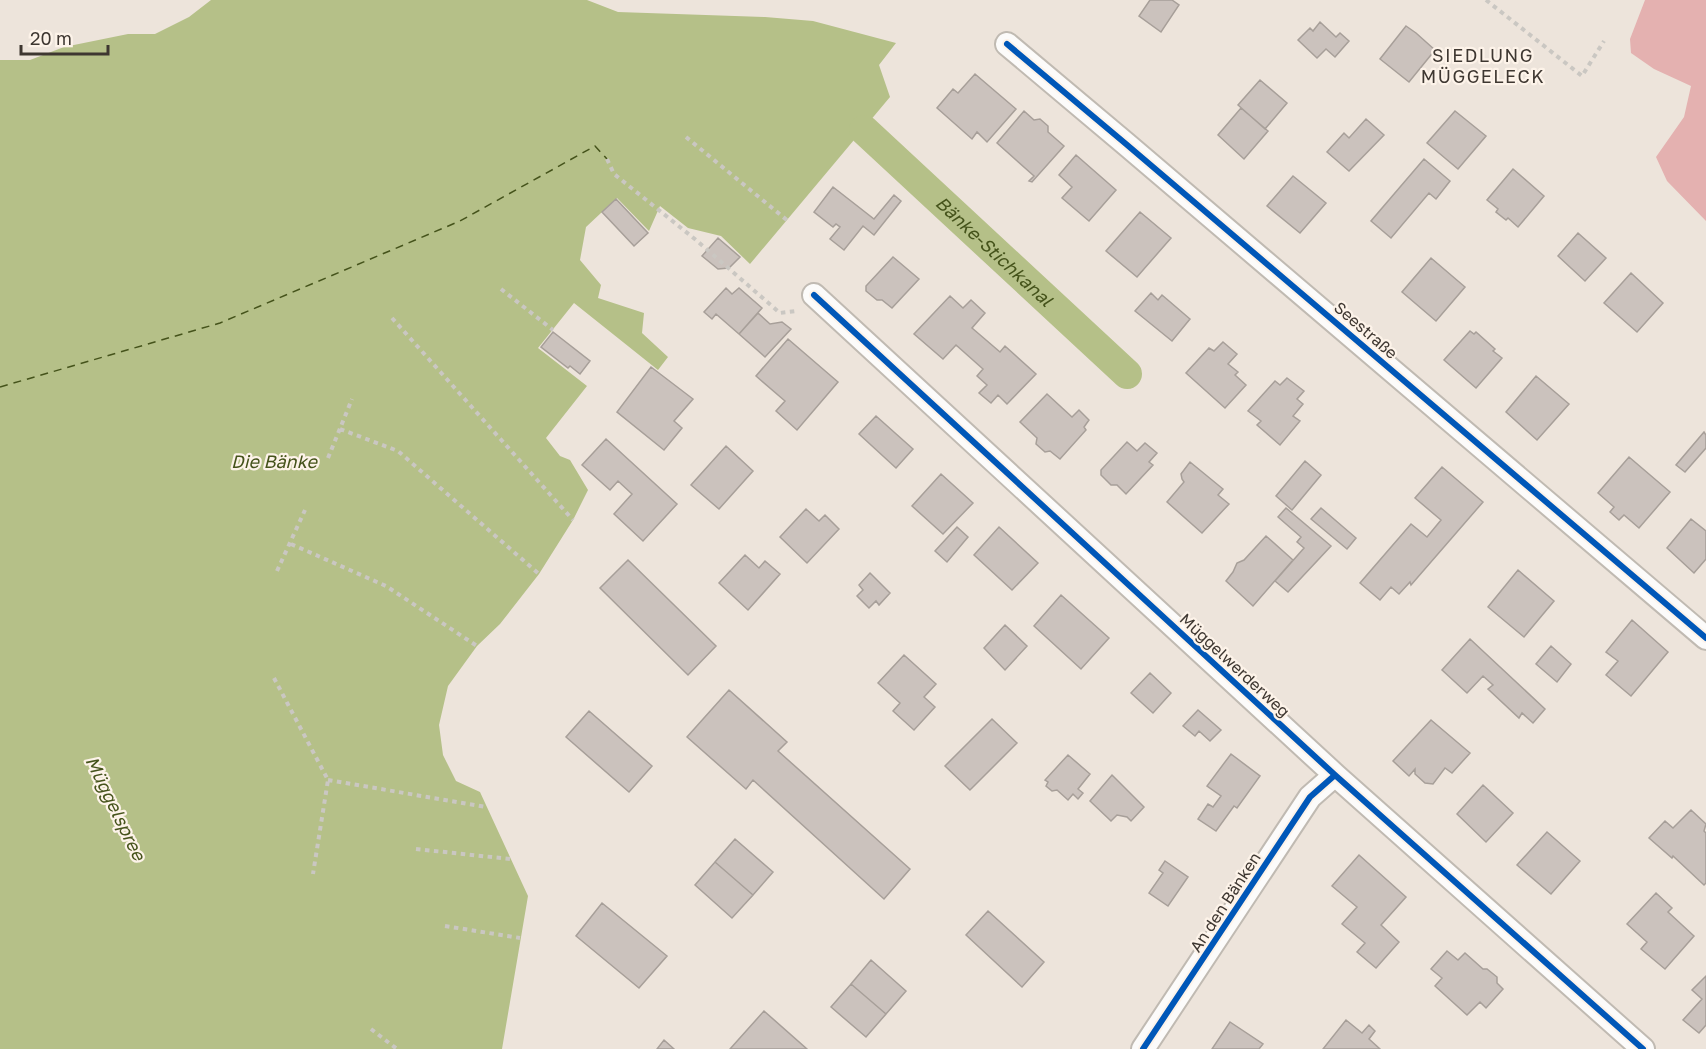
<svg xmlns="http://www.w3.org/2000/svg" width="1706" height="1049" font-family="'Golos Text',sans-serif">
<style>
.forest{fill:#e4b1b0}
.water{fill:#b5c088}
.lines{fill:none;stroke-linecap:round;stroke-linejoin:round}
.canal{stroke:#b5c088;stroke-width:30}
.ferry{stroke:#45531b;stroke-width:1.5;stroke-dasharray:8 6;stroke-linecap:butt}
.building{fill:#cbc2bd;stroke:#a79f99;stroke-width:1.5}
.minor-casing{stroke:#c0bab2;stroke-width:26}
.path{stroke:#cac7c2;stroke-width:4;stroke-dasharray:4.5 4.5;stroke-linecap:butt}
.minor{stroke:#fcfbfa;stroke-width:22}
.cycleway-casing{stroke:#fdf3e9;stroke-width:10}
.cycleway{stroke:#0057b8;stroke-width:6}
.labels{text-anchor:middle;dominant-baseline:central;stroke-width:4.5;stroke-linejoin:round;paint-order:stroke}
.street-label{font-size:16px;fill:#3e3731;stroke:#fdf3e9}
.neighbourhood-label{font-size:18px;letter-spacing:1.5px;fill:#3e3731;stroke:#fdf3e9}
.water-label{font-size:18px;font-style:italic;fill:#45531b;stroke:#fdf3e9}
</style>
<rect width="100%" height="100%" fill="#ede4db"/>
<path class="forest" d="M1645 0H1706V221L1667 181 1656 157 1684 117 1691 86 1654 69 1631 53 1630 39Z"/>
<path class="water" d="M211 0H587L618 12 765 17 813 21 896 43 879 65 890 97 750 264 721 236 688 228 660 206 649 231 617 198 586 227 580 260 601 285 598 298 644 313 642 333 668 357 658 370 574 303 538 348 587 386 546 438 560 456 570 460 588 490 573 520 539 574 500 624 477 646 448 686 439 725 443 755 456 781 480 792 528 896 502 1049H0V60H30L64 47 128 34H155L189 17Z"/>
<g class="lines">
<path class="canal" id="s1" d="M864 130 1127 374"/>
<path class="ferry" d="M0 387 220 323 460 221 595 146 607 159"/>
</g>
<path class="building" d="M1150 0H1172L1179 5 1161 32 1139 16Z
M1320 22 1336 37 1340 33 1349 41 1335 57 1326 49 1317 58 1298 40 1310 28 1313 31Z
M1406 26 1416 33 1435 50 1409 82 1380 59Z
M975 74 1016 109 987 142 977 132 972 139 937 108 953 89 958 93Z
M1260 80 1287 103 1265 129 1238 105Z
M1241 108 1268 131 1244 159 1218 135Z
M1024 111 1034 120 1040 119 1048 126V132L1064 146 1032 182 1029 181 1034 176 997 143Z
M1455 111 1486 136 1458 169 1427 143Z
M1366 119 1384 135 1349 171 1327 152 1344 133 1349 138Z
M1076 155 1116 190 1089 221 1062 198 1072 187 1059 175Z
M1424 159 1450 181 1436 199 1429 193 1391 238 1371 221Z
M1513 169 1544 196 1518 227 1508 218 1506 220 1496 212 1498 209 1487 200Z
M1293 176 1326 203 1300 233 1267 206Z
M833 187 874 219 894 195 901 201 874 235 863 226 844 250 830 239 840 227 836 224 833 227 814 212Z
M616 199 648 233 634 246 602 212Z
M1140 212 1171 238 1137 277 1106 251Z
M1578 233 1606 258 1585 281 1558 256Z
M718 238 740 257 729 268 718 269 702 256Z
M893 257 919 279 892 308 882 300H877L866 291V286Z
M1431 258 1465 287 1436 321 1402 292Z
M1631 273 1663 303 1637 332 1604 303Z
M726 288 732 294 739 288 762 308 739 334 716 314 712 319 704 312Z
M1151 293 1158 300 1162 295 1190 319 1172 341 1135 311Z
M950 296 963 308 971 300 985 313 972 328 1000 352 1005 346 1036 374 1007 404 998 395 991 403 979 393 987 385 977 376 983 369 956 345 943 359 914 334Z
M758 313 770 324 782 322 791 329 765 357 739 334Z
M1470 331 1474 334 1476 332 1495 349 1493 351 1502 358 1476 388 1444 360Z
M553 332 590 361 580 374 570 366 568 368 541 347Z
M788 339 838 382 797 430 776 411 785 401 756 376Z
M1223 342 1237 354 1228 364 1238 372 1235 375 1246 385 1225 408 1186 373 1209 348 1214 351Z
M651 367 693 399 674 421 682 428 664 450 617 412Z
M1536 376 1569 404 1537 440 1506 412Z
M1287 378 1304 391 1297 399 1303 404 1293 416 1300 421 1280 445 1257 425 1261 421 1248 411 1275 381 1280 385Z
M1047 394 1072 417 1079 410 1089 420 1084 427 1086 430 1060 459 1050 451 1045 452 1036 444 1037 438 1020 422Z
M876 416 913 449 896 468 859 434Z
M1704 432 1706 435V448L1685 472 1676 465Z
M606 439 677 504 643 541 614 514 632 494 618 481 610 490 582 465Z
M1127 442 1137 451 1145 443 1157 453 1149 462 1153 465 1126 494 1117 485H1111L1101 475V470Z
M726 446 753 471 719 509 691 485Z
M1629 457 1670 492 1639 528 1624 515 1619 520 1610 512 1614 507 1598 493Z
M1305 461 1321 475 1292 510 1276 496Z
M1190 462 1223 489 1218 495 1229 504 1202 533 1167 502 1184 482 1182 479 1181 474Z
M1442 467 1483 502 1411 585 1410 582 1399 594 1391 587 1380 600 1360 583 1411 524 1427 537 1441 520 1415 498Z
M941 474 973 503 943 534 912 506Z
M1286 508 1331 546 1288 592 1275 581 1304 548 1297 542 1301 537 1278 517Z
M1321 508 1356 538 1347 549 1311 519Z
M806 509 819 521 825 515 839 529 807 563 780 537Z
M1691 519 1706 531V559L1694 573 1667 548Z
M957 527 968 537 947 562 935 551Z
M999 527 1038 563 1012 590 974 555Z
M1266 536 1293 560 1253 606 1226 581 1233 572 1237 563 1244 560Z
M745 555 759 568 765 561 780 574 748 610 719 583Z
M628 560 716 646 688 675 600 588Z
M1518 570 1554 601 1524 637 1488 607Z
M870 573 890 593 879 605 876 601 869 608 857 596 863 590 859 585Z
M1061 595 1109 638 1081 669 1034 626Z
M1632 620 1668 652 1631 696 1606 675 1618 661 1606 652Z
M1005 625 1027 646 1005 670 984 648Z
M1470 639 1545 709 1533 723 1522 713 1519 718 1488 689 1493 685 1483 676 1467 693 1442 670Z
M1551 646 1571 664 1557 682 1536 664Z
M904 655 936 684 924 697 935 707 914 730 893 711 900 703 878 683Z
M1150 673 1171 693 1153 713 1131 693Z
M729 690 787 742 778 751 910 869 884 899 753 780 746 789 687 737Z
M1198 710 1221 730 1210 741 1199 731 1195 736 1183 726Z
M589 711 652 766 629 792 566 737Z
M992 719 1017 743 970 790 945 766Z
M1431 720 1470 753 1452 773 1445 768 1433 784 1425 783 1415 774V769L1409 776 1393 761Z
M1231 754 1260 776 1237 808 1234 806 1216 831 1198 819 1208 804 1213 807 1221 796 1207 786Z
M1068 755 1090 774 1078 789 1083 793 1078 799 1073 794 1068 800 1057 790 1052 791 1046 786 1048 782 1045 780Z
M1112 775 1144 807 1131 821 1127 817 1117 815 1111 821 1090 801Z
M1483 785 1513 813 1486 842 1457 814Z
M1691 810 1706 824 1704 831 1706 833V883L1704 885 1673 856 1672 858 1649 838 1665 821 1673 828Z
M1547 832 1580 861 1551 894 1517 865Z
M735 839 773 872 753 895 715 862Z
M1359 855 1406 897 1381 925 1399 942 1376 968 1357 952 1365 943 1342 924 1357 907 1332 886Z
M1165 861 1188 877 1168 906 1149 893 1163 873 1159 870Z
M715 862 753 895 732 918 695 885Z
M1656 893 1672 908 1668 912 1694 936 1665 969 1641 949 1647 942 1627 924Z
M602 903 667 956 639 988 576 936Z
M988 911 1044 962 1022 987 966 935Z
M1447 951 1458 960 1465 953 1483 969H1487L1497 977V983L1503 989 1486 1008 1480 1002 1467 1015 1435 986 1442 978 1431 969Z
M871 960 906 991 886 1014 851 984Z
M1706 976V1025L1699 1033 1683 1020 1702 999 1692 990Z
M851 984 886 1014 866 1037 831 1007Z
M764 1011 807 1049H730Z
M1346 1020 1362 1033 1369 1025 1375 1031 1369 1039 1380 1049H1323Z
M1230 1022 1263 1044 1259 1049H1212Z
M664 1040 674 1049H657Z"/>
<g class="lines">
<g class="minor-casing">
<path id="minor" d="M1007 44 1126 144 1706 638
M814 295 1335 775 1643 1049
M1143 1049 1310 797 1335 775"/>
</g>
<path class="path" d="M1486 0 1582 76 1604 41
M686 137 788 221
M607 159 614 174 696 240 780 313 796 311
M501 289 553 330
M392 318 573 520
M340 429 398 451 539 574
M328 458 352 399
M291 544 386 586 477 646
M277 571 305 510
M274 678 328 780 313 874
M328 780 486 807
M416 849 510 859
M445 926 520 938
M371 1029 397 1049"/>
<use href="#minor" class="minor"/>
<g class="cycleway-casing">
<path id="cycleway" d="M1007 44 1126 144 1706 638
M814 295 1335 775 1643 1049
M1143 1049 1310 797 1335 775"/>
</g>
<use href="#cycleway" class="cycleway"/>
</g>
<g class="labels">
<g class="street-label">
<text transform="translate(1366 330) rotate(41)">Seestraße</text>
<text transform="translate(1235 665) rotate(43)">Müggelwerderweg</text>
<text transform="translate(1225 902) rotate(-57)">An den Bänken</text>
</g>
<g class="neighbourhood-label">
<text x="1483" y="55">SIEDLUNG<tspan x="1483" dy="21">MÜGGELECK</tspan></text>
</g>
<g class="water-label">
<text stroke="none"><textPath href="#s1" startOffset="178">Bänke-Stichkanal</textPath></text>
<text x="274" y="461">Die Bänke</text>
<text transform="translate(116 808) rotate(64)">Müggelspree</text>
</g>
</g>
<path d="M21 45v9h87v-9" fill="none" stroke="#3e3731" stroke-width="3"/>
<text x="30" y="45" font-size="18" fill="#3e3731" stroke="#fdf3e9" stroke-width="4.5" paint-order="stroke">20 m</text>
</svg>
